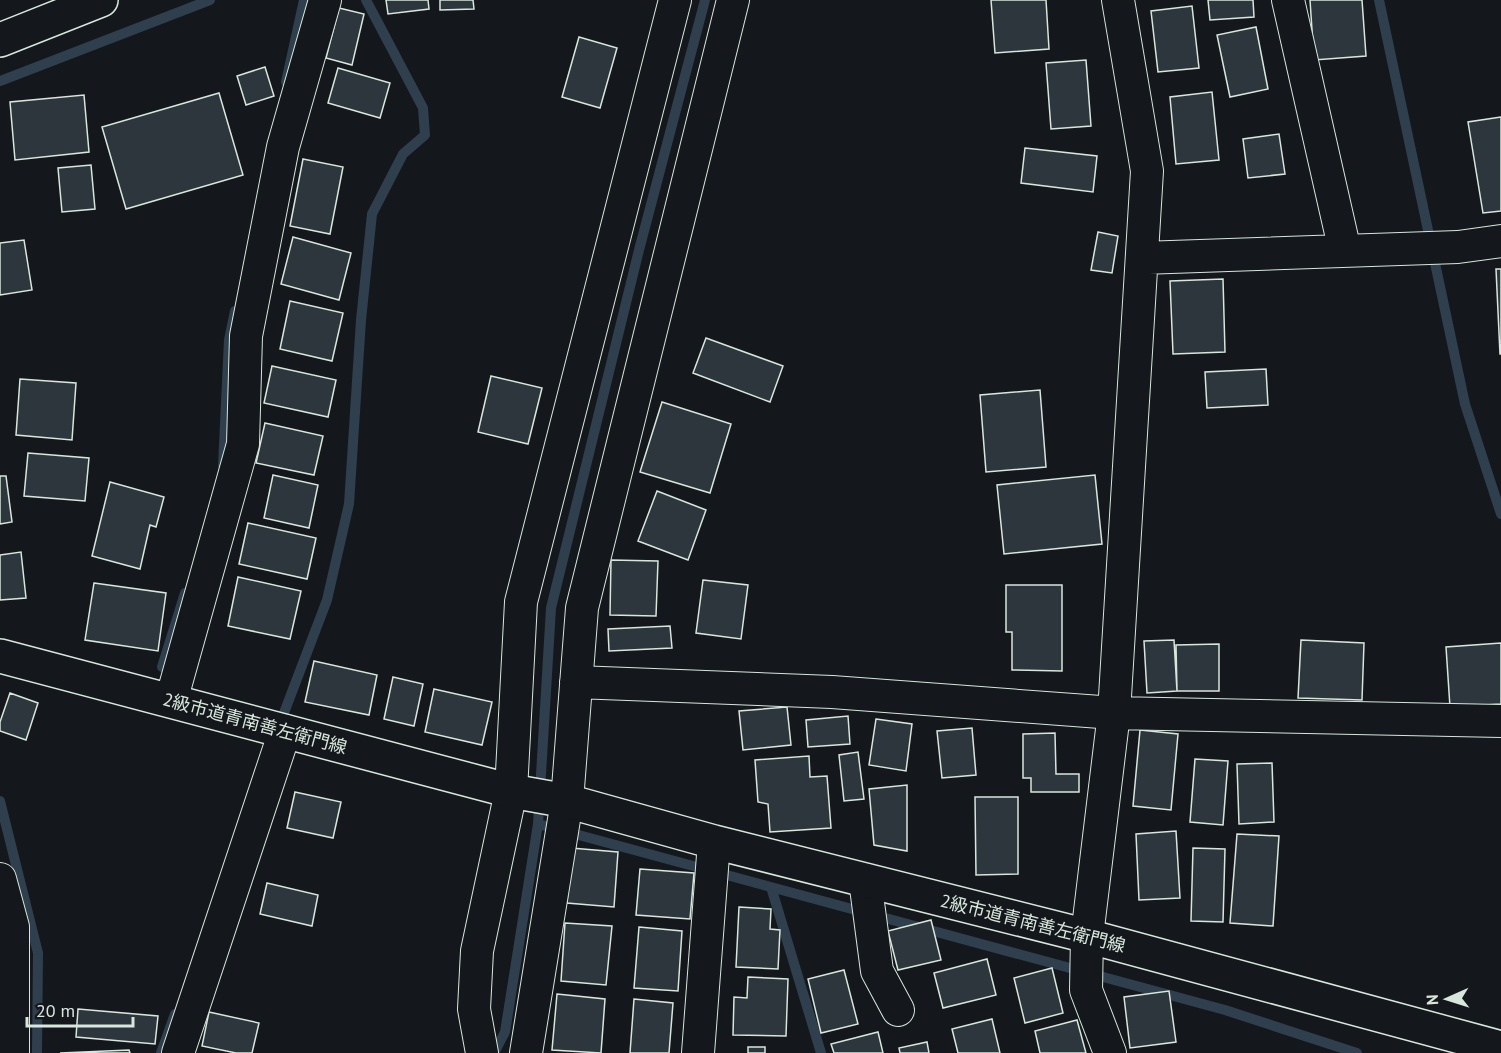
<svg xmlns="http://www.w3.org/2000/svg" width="1501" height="1053" font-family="'PT Sans','Noto Sans JP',sans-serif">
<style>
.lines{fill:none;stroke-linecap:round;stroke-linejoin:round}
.stream{stroke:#2f3f4d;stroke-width:10}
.building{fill:#2c363c;stroke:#d8e6dc;stroke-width:1.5}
.street-casing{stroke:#d8e6dc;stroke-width:34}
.secondary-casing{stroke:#d8e6dc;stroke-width:36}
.street{stroke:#14181c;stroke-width:32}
.secondary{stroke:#14181c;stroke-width:33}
.labels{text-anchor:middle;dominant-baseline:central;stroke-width:4.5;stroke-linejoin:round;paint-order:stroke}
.street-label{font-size:18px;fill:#d8e6dc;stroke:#14181c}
</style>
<rect width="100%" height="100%" fill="#14181c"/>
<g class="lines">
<path class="stream" d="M1379 0 1465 404 1501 514
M0 81 210 0
M286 82 304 0
M223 466 229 340 235 311
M162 667 185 593
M279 726 327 600 349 504 361 320 372 214 403 154 425 135 423 108 366 0
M0 801 38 953 37 1053
M538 824 1225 1010 1357 1053
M771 887 821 1053
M161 1053 175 1014
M494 1053 505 1032 538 824 551 608 639 250 705 0"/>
</g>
<path class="building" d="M386 0H428L429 9 388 14Z
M440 0H473L474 9 440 10Z
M991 0H1046L1049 49 995 53Z
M1208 0H1253L1254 17 1210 20Z
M1310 0H1362L1366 56 1314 60Z
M1192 6 1199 68 1158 72 1151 11Z
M339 8 364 14 352 65 326 58Z
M1256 27 1268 89 1230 97 1217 35Z
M579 37 617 48 600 108 562 97Z
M1086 60 1091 126 1051 129 1046 63Z
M265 67 274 96 246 105 237 76Z
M338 68 390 83 380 118 328 103Z
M1212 92 1219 160 1176 164 1170 97Z
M219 93 243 175 126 209 102 127Z
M84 95 89 152 15 160 10 102Z
M1501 117V211L1483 213 1468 122Z
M1279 134 1285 174 1248 178 1243 139Z
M1025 148 1097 156 1093 192 1021 183Z
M303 159 343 167 330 234 290 226Z
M91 165 95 209 62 212 58 168Z
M1098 232 1118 236 1112 273 1091 270Z
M293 237 351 253 339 300 281 284Z
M24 240 32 290 0 295V243Z
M1496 269H1501V354H1500Z
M1223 279 1225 352 1173 354 1170 281Z
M290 301 343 313 332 361 280 349Z
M706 338 783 366 770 402 693 373Z
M272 366 336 380 328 417 264 403Z
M1266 369 1268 405 1207 408 1205 372Z
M491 376 542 388 528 444 478 432Z
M20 379 76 383 72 440 16 435Z
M1040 390 1046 467 986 472 980 395Z
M662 402 731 424 710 493 640 472Z
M265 423 323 436 314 475 256 463Z
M28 453 89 458 85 501 24 496Z
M273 475 318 485 309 528 264 518Z
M1095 475 1102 544 1004 554 997 485Z
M0 476H6L12 522 0 524Z
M110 482 164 497 156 527 150 525 140 569 92 556Z
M657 491 706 510 688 560 638 541Z
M248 523 316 538 307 579 239 564Z
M21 552 26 598 0 600V555Z
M611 560 658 561 656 616 610 615Z
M238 577 301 591 290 639 228 626Z
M703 580 748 585 741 639 696 633Z
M94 583 166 593 158 651 85 640Z
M1006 585H1062V671L1012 670V632H1006Z
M670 626 672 648 609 651 608 629Z
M1174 640 1177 691 1147 693 1144 641Z
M1301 640 1364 643 1362 700 1298 698Z
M1501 643V704L1450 707 1446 647Z
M1219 644V691H1177L1176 645Z
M314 661 377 675 369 715 305 702Z
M393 677 423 684 414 726 384 719Z
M434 689 492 702 482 745 425 732Z
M10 693 38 703 26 740 0 731V722Z
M787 707 791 745 743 750 739 711Z
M848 716 850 744 808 747 806 720Z
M876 719 912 724 906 771 869 765Z
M972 728 976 775 942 778 937 731Z
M1140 730 1178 734 1171 810 1133 806Z
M1055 733 1056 774H1079V792H1031V778H1023V734Z
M858 752 864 799 844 801 839 755Z
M809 756 810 777 827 776 831 828 770 832 768 804 758 802 755 760Z
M1195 759 1228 761 1223 825 1190 822Z
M1272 763 1274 822 1239 824 1237 764Z
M907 785V851L874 845 869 789Z
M295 792 341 802 333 838 287 828Z
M975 797H1018V874L976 875Z
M1176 831 1180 898 1139 900 1136 834Z
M1237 834 1279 836 1273 926 1230 923Z
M571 848 618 852 614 907 567 903Z
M1193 848 1225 849 1223 922 1191 921Z
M640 869 694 873 690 919 636 915Z
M267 883 318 895 312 926 260 914Z
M739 907 771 909 770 929 780 930 778 969 736 967Z
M931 920 941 960 898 970 888 931Z
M565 923 612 926 606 985 561 981Z
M639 927 682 931 678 991 634 988Z
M987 959 996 995 943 1008 934 973Z
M1052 968 1063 1013 1025 1023 1014 978Z
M844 970 858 1024 821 1033 808 979Z
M748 977 788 979 786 1036 733 1035 734 997 747 998Z
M1169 991 1176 1042 1130 1048 1124 997Z
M557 994 605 999 601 1053 552 1050Z
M634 999 673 1003 669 1053H630Z
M78 1009 158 1016 155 1044 76 1037Z
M209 1012 259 1023 252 1053H236L202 1046Z
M992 1019 1000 1053H958L952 1029Z
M1077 1020 1086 1053H1040L1035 1031Z
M878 1032 883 1053H834L831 1044Z
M927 1042 929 1053H900L899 1048Z
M748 1047H765V1053H748Z
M129 1050 130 1053H60Z"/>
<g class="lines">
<g class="street-casing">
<path id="street" d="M1288 0 1345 251
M1142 258 1458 247 1501 241
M576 682 832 692 1114 713 1501 721
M171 701 243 444 246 336 283 147 325 0
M0 879 13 927V1053
M865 880 877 971 898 1010
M178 1053 285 731
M482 1053 474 1009 477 951 511 791 521 602 675 0
M526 1053 567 801 582 608 733 0
M698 1053 714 842
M1110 1053 1086 990 1087 936 1114 713 1147 171 1118 0"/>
</g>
<g class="secondary-casing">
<path id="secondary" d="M0 40 101 0
M0 656 511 791 567 801 714 842 1087 936 1501 1048"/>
</g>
<use href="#street" class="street"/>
<use href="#secondary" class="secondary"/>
</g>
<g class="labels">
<g class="street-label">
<text transform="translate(255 723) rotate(15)">2級市道青南善左衛門線</text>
<text transform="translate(1033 923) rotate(14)">2級市道青南善左衛門線</text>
</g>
</g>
<g transform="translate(1447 999) rotate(267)" stroke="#14181c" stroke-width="4.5" paint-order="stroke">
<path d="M0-4.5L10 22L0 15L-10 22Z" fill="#d8e6dc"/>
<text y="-9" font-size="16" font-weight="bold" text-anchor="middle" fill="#d8e6dc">N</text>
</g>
<path d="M27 1017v9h106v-9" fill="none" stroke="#d8e6dc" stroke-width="3"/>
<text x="36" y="1017" font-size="18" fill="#d8e6dc" stroke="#14181c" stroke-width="4.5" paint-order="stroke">20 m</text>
</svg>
